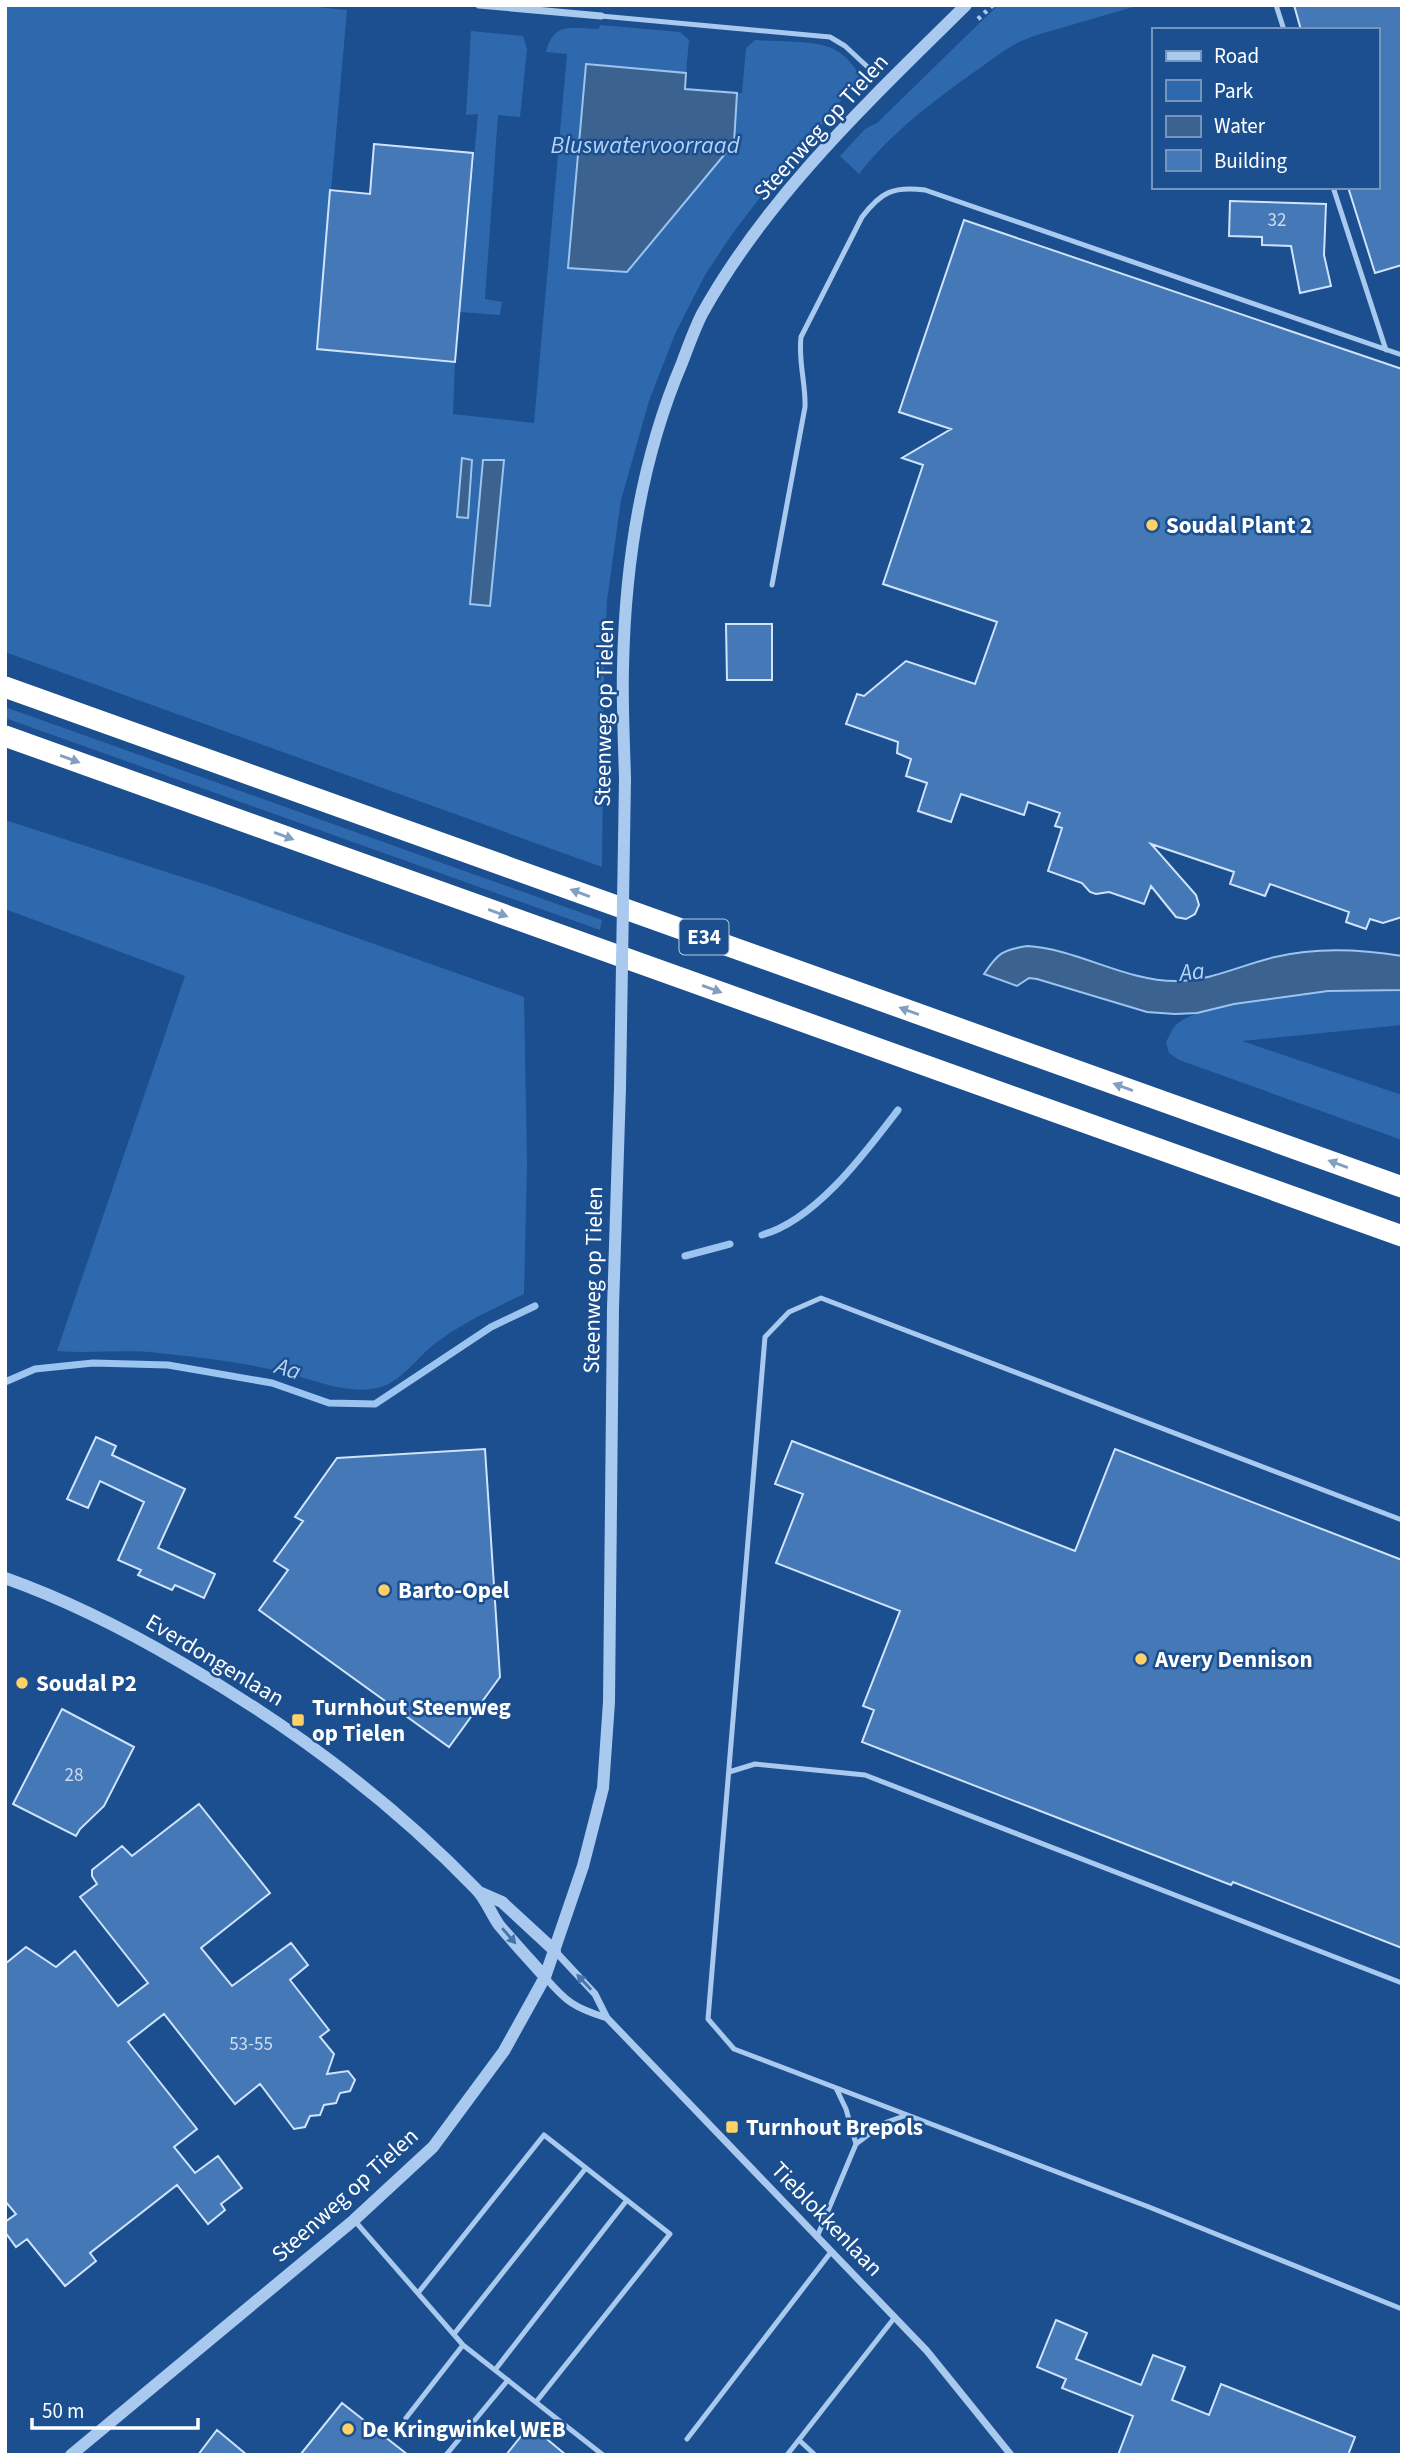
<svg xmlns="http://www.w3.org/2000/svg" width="1407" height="2460" font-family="'Source Sans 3',sans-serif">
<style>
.green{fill:#2e69ad}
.water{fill:#3c6290;stroke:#9cc4f0;stroke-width:2}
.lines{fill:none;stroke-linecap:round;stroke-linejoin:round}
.stream{stroke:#9cc4f0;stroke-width:7}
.building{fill:#4478b7;stroke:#cfe3fa;stroke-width:2}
.path{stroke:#a9c9ee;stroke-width:4.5;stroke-dasharray:3.5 5;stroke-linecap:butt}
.service{stroke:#a9c9ee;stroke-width:5}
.minor{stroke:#a9c9ee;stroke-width:7}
.tertiary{stroke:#a9c9ee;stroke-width:12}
.motorway{stroke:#fff;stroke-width:21}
.tertiary-bridge{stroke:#a9c9ee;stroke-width:12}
.oneway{fill:#829ec1}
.oneway2{fill:#4674ac}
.poi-dot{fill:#ffd166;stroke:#1b4f8f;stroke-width:2.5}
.labels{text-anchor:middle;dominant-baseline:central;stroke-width:5;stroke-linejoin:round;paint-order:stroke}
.number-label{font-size:19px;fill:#d0dded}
.shield{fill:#1b4f8f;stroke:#bbcadd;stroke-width:2}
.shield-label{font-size:21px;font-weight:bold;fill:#fff}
.street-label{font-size:23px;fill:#fff;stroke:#1b4f8f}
.poi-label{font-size:23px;font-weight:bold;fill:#fff;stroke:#1b4f8f;text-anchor:start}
.water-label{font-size:24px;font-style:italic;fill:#b5d3f5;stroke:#1b4f8f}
</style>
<rect width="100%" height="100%" fill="#1b4f8f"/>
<path class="green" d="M5 5H297L347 10 317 349 455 362 453 414 534 423 567 54 546 52C553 21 573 28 599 29L600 25 680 32 689 40 686 73 586 65 627 272 734 143 737 93H742L746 48 755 40C776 42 805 40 826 46 839 49 858 66 859 79L844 94 835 112 793 154 730 237 705 275 675 334 649 401 621 500 607 601 604 674 602 867 5 652Z
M998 5H1140L1037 35 1021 41 1005 50C952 88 899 123 859 174L840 156 865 129 877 123Z
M471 31 523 36 527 49 520 117 498 115 485 299 502 302 500 315 460 312 478 114 466 115Z
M5 707 602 920 600 930 5 718Z
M5 820 213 887 524 997 527 1164 524 1294C493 1309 459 1324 432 1346 415 1360 400 1383 377 1388 343 1395 311 1378 279 1371 239 1362 197 1357 158 1353 124 1349 91 1354 57 1351L185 976 5 909Z
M1356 989 1402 990V1025L1242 1041 1402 1095V1140L1179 1060 1169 1053 1166 1042C1169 1037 1172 1028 1177 1024 1201 1002 1320 991 1356 989Z"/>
<path class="water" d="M586 64 686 73 685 89 737 93 734 143 627 272 568 268Z
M462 458 472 460 468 518 457 517Z
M483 460H504L490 606 470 604Z
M1027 946C1078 949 1124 981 1176 981 1211 981 1241 965 1275 957 1316 947 1360 949 1402 956V990L1328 991 1234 1004 1197 1013 1175 1014 1147 1012 1037 979 1029 978 1017 986 984 974C998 953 1002 950 1027 946Z"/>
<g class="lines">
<path class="stream" d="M762 1235C816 1220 865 1153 898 1110
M685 1256 730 1244
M5 1382 35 1369 93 1363 168 1365 272 1383 329 1403 375 1404 491 1327 535 1306"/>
</g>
<path class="building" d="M1294 5H1402V265L1375 273 1348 187H1377V30H1301Z
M374 144 473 153 455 362 317 349 330 190 370 194Z
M1230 201 1326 204 1324 255 1331 286 1300 293 1291 246 1262 245V237L1229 236Z
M964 220 1402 369V917L1383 923 1370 919 1366 929 1346 922 1349 912 1270 884 1265 896 1230 884 1234 872 1151 844 1196 895 1199 905 1195 914 1186 919 1176 917 1151 886 1144 904 1109 892 1096 894 1090 892 1082 883 1048 871 1062 828 1055 826 1060 813 1028 802 1024 815 961 794 951 822 918 811 927 783 906 776 911 759 897 753 898 742 846 724 857 694 864 696 906 661 975 684 997 622 883 584 923 465 902 458 951 429 899 412Z
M726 624H772V680H727Z
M96 1437 116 1446 112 1455 185 1489 158 1548 215 1574 204 1598 175 1585 172 1590 138 1575 141 1570 118 1560 144 1502 100 1481 88 1508 67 1499Z
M792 1441 1075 1551 1115 1449 1402 1560V1948L1233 1882 1231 1885 862 1742 874 1710 863 1706 900 1611 776 1563 803 1494 775 1484Z
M485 1449 500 1677 449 1747 259 1610 288 1570 274 1561 303 1521 295 1517 337 1458Z
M62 1709 134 1747 104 1806 80 1829 76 1836 13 1804Z
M199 1804 270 1893 201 1948 232 1986 291 1943 308 1965 290 1980 329 2030 320 2037 334 2054 327 2074 348 2071 355 2080 350 2091 340 2093 336 2103 324 2105 320 2115 310 2116 305 2127 294 2129 260 2084 235 2104 164 2014 128 2042 197 2129 174 2147 195 2173 218 2156 242 2188 221 2204 225 2210 208 2224 177 2185 90 2253 96 2261 65 2286 27 2239 16 2247 5 2232V2222L16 2214 5 2201V1964L26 1947 56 1967 75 1951 118 2006 148 1983 80 1897 97 1884 92 1876V1870L122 1846 132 1856Z
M1056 2320 1087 2333 1076 2359 1141 2385 1153 2355 1185 2367 1172 2400 1209 2415 1221 2384 1355 2437 1348 2455H1118L1133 2416 1062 2388 1066 2379 1037 2367Z
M342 2403 408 2455H300Z
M530 2425 566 2455H506Z
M217 2430 247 2455H198Z"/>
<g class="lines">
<path class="path" d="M978 19 993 5"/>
<path class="service" d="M1276 5 1284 30
M601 16 830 37 845 46 872 71
M1333 187 1386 350
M772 585 805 407C806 384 798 361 801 337L862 217C881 192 893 186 925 190L1402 355
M1402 1520 821 1298 789 1312 765 1337 708 2019 734 2049 1149 2207 1402 2309
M729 1772 755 1764 865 1775 1402 1983
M836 2088 846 2109 856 2144
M354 2220 463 2345 603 2455
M817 2237 856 2144 884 2123 907 2115
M418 2293 544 2135 670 2234 536 2402
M454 2334 586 2168
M495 2370 627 2200
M406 2418 463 2345
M687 2439 831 2252
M799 2440 815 2455
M446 2455 508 2380
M787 2455 895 2317"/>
<path class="minor" d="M479 5 601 16
M555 1951 595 1994 607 2018 927 2351 1011 2455
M545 1977C566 2002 575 2008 607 2018"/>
<path class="tertiary" d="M625 779C624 742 622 705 623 668 625 564 641 459 682 363 688 347 694 330 702 314 768 195 870 100 966 5
M5 1578C67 1600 126 1630 182 1663 291 1726 389 1799 476 1889 486 1899 491 1914 499 1925 514 1943 530 1960 545 1977
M479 1892 502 1902 555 1951
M71 2455 354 2220 433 2147 504 2051 545 1977 583 1866 603 1788 609 1702 613 1308 620 1088"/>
<path class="motorway" d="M5 687 1402 1187
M5 736 1402 1236"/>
<path class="tertiary-bridge" d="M620 1088 625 779"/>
</g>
<defs><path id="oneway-solid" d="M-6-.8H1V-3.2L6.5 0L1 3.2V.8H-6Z" transform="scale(1.75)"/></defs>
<g class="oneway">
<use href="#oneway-solid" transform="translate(70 759) rotate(20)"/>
<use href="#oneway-solid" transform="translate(284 836) rotate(20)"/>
<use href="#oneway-solid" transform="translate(580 893) rotate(-160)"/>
<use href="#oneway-solid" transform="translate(498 913) rotate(20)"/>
<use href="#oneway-solid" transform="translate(712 989) rotate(20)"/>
<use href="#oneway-solid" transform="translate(909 1011) rotate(-160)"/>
<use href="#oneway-solid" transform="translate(1123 1087) rotate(-160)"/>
<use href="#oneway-solid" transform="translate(1338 1164) rotate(-160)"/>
</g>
<g class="oneway2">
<use href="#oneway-solid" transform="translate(509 1936) rotate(49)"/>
<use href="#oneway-solid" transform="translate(584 1982) rotate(-133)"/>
</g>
<g class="poi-dot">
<circle cx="1152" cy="525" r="7"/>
<circle cx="384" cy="1590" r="7"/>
<circle cx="1141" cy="1659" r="7"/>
<circle cx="22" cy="1683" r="7"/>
<rect x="291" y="1713" width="14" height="14" rx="3.5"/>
<rect x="725" y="2120" width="14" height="14" rx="3.5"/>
<circle cx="348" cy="2429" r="7"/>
</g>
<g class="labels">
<g class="number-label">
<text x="1277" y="220">32</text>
<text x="74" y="1775">28</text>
<text x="251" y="2044">53-55</text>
</g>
<rect class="shield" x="679.5" y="919.5" width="49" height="35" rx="5"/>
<g class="shield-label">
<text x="704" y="937">E34</text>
</g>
<g class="street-label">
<text transform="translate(821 127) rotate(-48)">Steenweg op Tielen</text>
<text transform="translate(604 713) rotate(-89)">Steenweg op Tielen</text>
<text transform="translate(593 1280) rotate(-89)">Steenweg op Tielen</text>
<text transform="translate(215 1660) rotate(31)">Everdongenlaan</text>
<text transform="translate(345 2195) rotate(-42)">Steenweg op Tielen</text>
<text transform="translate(827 2219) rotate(46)">Tieblokkenlaan</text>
</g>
<g class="poi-label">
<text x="1166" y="525">Soudal Plant 2</text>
<text x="398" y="1590">Barto-Opel</text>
<text x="1155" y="1659">Avery Dennison</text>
<text x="36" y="1683">Soudal P2</text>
<text x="312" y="1707">Turnhout Steenweg<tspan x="312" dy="26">op Tielen</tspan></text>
<text x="746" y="2127">Turnhout Brepols</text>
<text x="362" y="2429">De Kringwinkel WEB</text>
</g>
<g class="water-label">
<text x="645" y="145">Bluswatervoorraad</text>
<text transform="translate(1192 972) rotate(-6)">Aa</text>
<text transform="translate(288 1369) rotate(17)">Aa</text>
</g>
</g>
<rect width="1407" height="2460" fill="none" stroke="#ffffff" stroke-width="14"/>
<rect x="1152" y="28" width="228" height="161" fill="#1b4f8f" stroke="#7695bc" stroke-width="2"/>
<rect x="1166" y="51" width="35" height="10" fill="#a9c9ee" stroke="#7695bc" stroke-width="2"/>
<text x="1214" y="63" font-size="21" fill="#ffffff">Road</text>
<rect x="1166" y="80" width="35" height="21" fill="#2e69ad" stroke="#7695bc" stroke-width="2"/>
<text x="1214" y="98" font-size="21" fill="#ffffff">Park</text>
<rect x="1166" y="116" width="35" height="21" fill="#3c6290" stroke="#7695bc" stroke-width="2"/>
<text x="1214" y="133" font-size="21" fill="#ffffff">Water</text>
<rect x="1166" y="150" width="35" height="21" fill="#4478b7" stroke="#7695bc" stroke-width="2"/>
<text x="1214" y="168" font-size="21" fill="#ffffff">Building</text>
<path d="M32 2418v10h166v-10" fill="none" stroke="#ffffff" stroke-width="3.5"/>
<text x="42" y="2418" font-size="21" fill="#ffffff" stroke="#1b4f8f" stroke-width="5" paint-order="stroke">50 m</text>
</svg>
